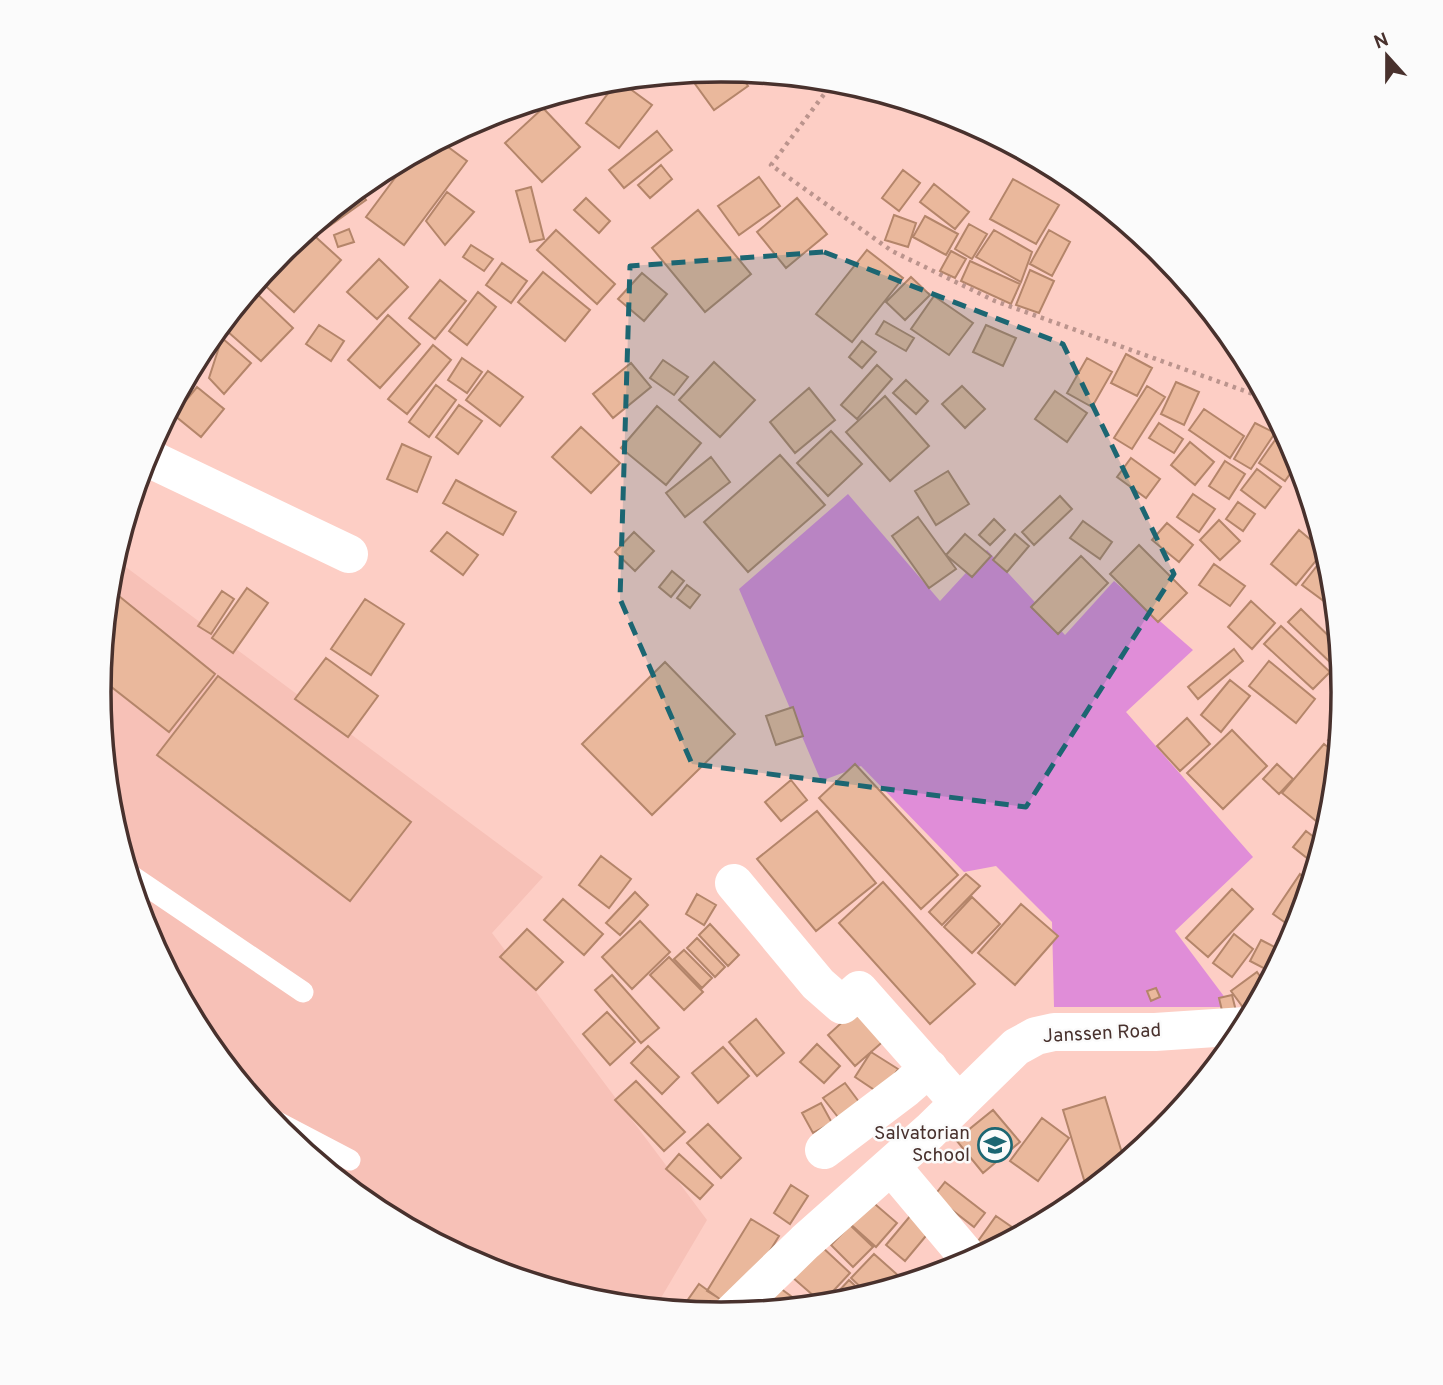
<svg xmlns="http://www.w3.org/2000/svg" width="1443" height="1385" font-family="Overpass,sans-serif">
<style>
.built{fill:#f7c1b7}
.green{fill:#e08dd8}
.building{fill:#eab89c;stroke:#b4856a;stroke-width:2}
.lines{fill:none;stroke-linecap:round;stroke-linejoin:round}
.path{stroke:#bb948d;stroke-width:4.5;stroke-dasharray:3.5 5;stroke-linecap:butt}
.service{stroke:#fff;stroke-width:21}
.minor{stroke:#fff;stroke-width:38}
.marked{fill:#1c6672;fill-opacity:0.2;stroke:#1c6672;stroke-width:5;stroke-dasharray:14 9;stroke-linejoin:round}
.labels{text-anchor:middle;dominant-baseline:central;stroke-width:5;stroke-linejoin:round;paint-order:stroke}
.street-label{font-size:19px;fill:#48312d;stroke:#fbfbfb}
.poi-label{font-size:19px;fill:#48312d;stroke:#fbfbfb;text-anchor:end}
.rim{fill:none;stroke:#48312d;stroke-width:3.5}
</style>
<rect width="100%" height="100%" fill="#fdcec5"/>
<path class="built" d="M115 559 543 877 492 933 707 1220 655 1308 600 1303 483 1267 375 1210 281 1132 204 1038 146 930 111 814 99 692 111 571Z"/>
<path class="green" d="M848 494 940 601 987 550 1065 635 1114 581 1193 650 1126 712 1253 857 1175 931 1232 1007H1054L1052 922 996 866 964 872 861 766 821 781 739 589Z"/>
<path class="building" d="M722 70 738 72 748 86 714 110 690 77 697 72Z
M618 80 652 105 619 148 586 123Z
M905 101 936 110 934 115 903 107Z
M543 108 580 147 542 182 505 143Z
M657 131 672 150 624 188 609 170Z
M440 141 467 161 404 245 366 217 412 155Z
M661 165 672 179 650 198 638 185Z
M903 170 920 183 899 211 882 198Z
M759 177 780 206 739 235 718 206Z
M1013 179 1059 205 1036 244 990 219Z
M934 184 969 212 955 229 920 202Z
M531 187 544 239 530 242 516 191Z
M358 189 366 200 325 229 319 221Z
M447 192 474 212 445 245 426 221Z
M586 198 610 221 599 233 574 210Z
M797 198 827 234 786 268 757 232Z
M698 210 751 274 705 312 652 248Z
M894 215 916 223 908 247 885 240Z
M925 216 958 234 946 255 913 237Z
M969 224 987 234 972 259 955 249Z
M349 229 354 242 338 247 334 235Z
M308 230 341 260 294 312 259 280 282 252Z
M556 230 615 284 597 304 537 250Z
M994 230 1032 252 1021 282 976 257Z
M1049 230 1070 242 1052 276 1030 264Z
M471 245 493 259 484 271 463 257Z
M867 250 903 278 852 342 816 314Z
M951 251 966 259 955 278 940 271Z
M379 259 408 287 377 319 347 292Z
M970 261 1020 284 1011 304 961 281Z
M502 263 527 281 511 303 486 285Z
M1030 270 1054 281 1039 313 1016 305Z
M543 272 590 310 565 341 518 302Z
M642 273 667 294 644 321 618 299Z
M911 277 930 295 905 320 886 302Z
M440 280 466 301 435 339 409 318Z
M252 289 293 328 261 361 227 331 240 302Z
M478 292 496 307 467 345 449 331Z
M934 296 973 323 949 355 911 329Z
M388 315 420 344 380 388 348 360Z
M884 321 914 338 906 351 876 334Z
M319 325 344 341 331 361 306 344Z
M986 325 1016 338 1003 366 973 352Z
M222 338 251 363 224 394 209 378Z
M862 341 876 352 862 368 849 357Z
M433 345 451 360 407 414 388 399Z
M1126 354 1152 368 1137 396 1111 383Z
M462 358 482 372 467 393 448 380Z
M1087 358 1112 372 1092 407 1067 393Z
M663 360 688 377 674 395 650 378Z
M714 362 755 400 720 437 679 400Z
M631 363 651 387 613 418 593 394Z
M877 365 892 379 857 419 841 405Z
M488 371 523 397 500 426 466 400Z
M906 380 928 401 916 414 893 393Z
M1176 382 1199 392 1184 425 1161 414Z
M436 385 456 400 429 437 409 422Z
M962 386 985 409 965 428 942 404Z
M1147 386 1165 397 1132 449 1114 438Z
M197 387 224 409 201 437 174 415Z
M809 388 835 420 795 453 770 422Z
M1055 391 1087 413 1067 442 1035 419Z
M885 396 929 446 890 481 846 432Z
M459 405 482 421 458 454 436 437Z
M657 406 701 443 666 485 621 448Z
M1204 409 1244 436 1230 458 1189 430Z
M1159 423 1183 439 1174 453 1149 438Z
M1255 423 1275 433 1251 469 1234 459Z
M581 427 620 463 591 493 552 457Z
M831 431 862 464 828 496 797 463Z
M1275 440 1297 454 1299 461 1285 481 1259 463Z
M1190 442 1214 462 1195 485 1171 465Z
M402 444 431 457 417 492 387 479Z
M780 455 825 505 748 572 704 522Z
M711 457 730 482 685 517 666 493Z
M1131 458 1160 479 1146 498 1117 477Z
M1225 461 1245 474 1229 499 1209 486Z
M1257 469 1281 487 1265 508 1241 490Z
M948 471 969 504 936 525 915 491Z
M456 480 516 512 503 535 443 503Z
M1193 494 1215 509 1199 532 1177 517Z
M1060 496 1072 509 1034 545 1022 532Z
M1238 502 1255 514 1243 531 1226 519Z
M918 517 956 569 929 588 892 536Z
M994 519 1005 530 990 545 979 535Z
M1219 520 1240 541 1220 560 1200 540Z
M1083 521 1112 542 1100 559 1070 538Z
M1167 523 1193 545 1179 562 1152 540Z
M1299 530 1324 551 1296 585 1271 564Z
M447 532 478 555 463 575 431 551Z
M634 532 654 551 635 571 615 552Z
M965 534 991 556 972 577 946 555Z
M1015 534 1029 546 1007 572 993 560Z
M1139 545 1187 593 1158 622 1110 574Z
M1327 553 1332 571 1336 610 1302 585Z
M1081 556 1108 583 1058 634 1031 607Z
M1214 564 1245 586 1230 606 1199 585Z
M672 571 684 581 671 597 659 587Z
M687 585 700 595 690 608 677 598Z
M109 588 215 674 169 732 100 678Z
M247 588 268 603 233 653 212 638Z
M222 591 234 599 211 634 198 626Z
M365 599 404 624 371 675 331 649Z
M1251 601 1275 623 1252 649 1228 627Z
M1301 609 1339 646 1340 657 1333 665 1288 622Z
M1281 626 1330 672 1313 689 1264 644Z
M1234 649 1243 661 1198 699 1188 687Z
M326 658 378 696 348 737 295 699Z
M1269 661 1315 699 1296 723 1249 686Z
M665 662 735 734 652 815 582 744Z
M218 676 411 822 350 901 157 755Z
M1230 680 1250 696 1221 732 1201 715Z
M793 707 803 736 776 745 766 716Z
M1187 718 1210 744 1180 771 1157 746Z
M1341 725 1338 748 1328 740Z
M1232 730 1267 766 1223 809 1187 773Z
M1324 744 1338 755 1332 814 1327 830 1282 793Z
M855 764 958 875 921 909 819 798Z
M1277 764 1293 779 1279 794 1263 779Z
M791 780 807 800 781 821 765 802Z
M817 811 876 883 816 931 757 859Z
M1306 831 1323 844 1321 851 1312 862 1293 847Z
M601 856 631 879 609 908 579 885Z
M966 874 980 886 942 925 929 912Z
M1300 874 1312 882 1297 931 1273 914Z
M883 882 975 984 930 1024 839 923Z
M1232 889 1253 909 1208 957 1186 938Z
M635 892 648 905 620 935 606 923Z
M697 894 716 905 704 925 686 914Z
M972 897 1000 924 972 953 944 927Z
M563 899 603 934 584 955 544 920Z
M1021 904 1058 936 1015 985 978 953Z
M640 921 670 952 632 989 602 957Z
M710 924 739 955 728 966 699 935Z
M527 929 563 962 536 990 500 957Z
M1234 934 1253 949 1232 977 1213 963Z
M697 938 725 967 715 977 687 948Z
M1261 940 1284 952 1273 973 1250 961Z
M684 950 712 978 702 988 674 959Z
M669 957 703 992 684 1010 650 975Z
M1257 972 1267 986 1250 1017 1231 991Z
M612 975 659 1028 641 1043 595 990Z
M1156 988 1160 997 1151 1001 1147 991Z
M1232 995 1238 1019 1225 1023 1219 998Z
M859 1007 887 1038 855 1066 828 1035Z
M607 1012 635 1042 610 1065 583 1034Z
M756 1019 784 1053 757 1076 729 1042Z
M817 1044 840 1066 824 1083 800 1062Z
M648 1046 679 1077 662 1094 631 1063Z
M723 1047 749 1076 718 1103 692 1073Z
M871 1052 898 1069 882 1095 855 1077Z
M636 1081 685 1132 664 1151 615 1100Z
M845 1083 862 1106 841 1121 823 1098Z
M1105 1097 1125 1163 1088 1193 1063 1110Z
M821 1103 832 1123 813 1133 802 1113Z
M993 1110 1020 1142 983 1173 956 1140Z
M1042 1118 1069 1138 1038 1181 1010 1161Z
M708 1124 741 1158 721 1178 687 1143Z
M679 1154 713 1185 700 1199 666 1169Z
M945 1182 985 1213 974 1227 934 1196Z
M791 1185 808 1196 790 1224 774 1213Z
M869 1199 897 1223 876 1247 848 1222Z
M916 1209 935 1225 905 1261 886 1245Z
M996 1216 1022 1234 989 1252 976 1244Z
M751 1219 779 1236 735 1308 707 1291Z
M850 1225 873 1247 853 1267 831 1245Z
M821 1246 850 1273 822 1303 792 1277Z
M874 1254 901 1278 892 1288 869 1295 851 1278Z
M769 1280 799 1302 795 1308 746 1313Z
M849 1280 866 1296 843 1303 826 1305Z
M699 1284 728 1305 721 1315 680 1311Z"/>
<g class="lines">
<path class="path" d="M834 81 771 165 892 251 995 301 1267 399"/>
<path class="service" d="M129 874 303 992
M268 1117 350 1160"/>
<path class="minor" d="M146 457 349 554
M734 883 818 984 842 1005 859 990 958 1102
M824 1150 906 1088 929 1068
M892 1167 971 1261
M731 1314 805 1242 930 1131 1016 1047 1036 1036 1054 1032H1155L1245 1026"/>
</g>
<path class="marked" d="M824 252 1063 344 1174 574 1026 807 692 764 620 599 630 266Z"/>
<defs>
<g id="school-ring" transform="scale(1.75)"><circle r="9.5" fill="#fbfbfb" stroke="#1c6672" stroke-width="1.5"/><path d="M0-5L7-2L0 1L-7-2ZM-4 1L0 2.5L4 1V4Q0 6-4 4Z" fill="#1c6672"/></g>
</defs>
<g fill-rule="evenodd">
<use href="#school-ring" x="995" y="1145"/>
</g>
<g class="labels">
<g class="street-label">
<text transform="translate(1102 1034) rotate(-3)">Janssen Road</text>
</g>
<g class="poi-label">
<text x="970" y="1134">Salvatorian<tspan x="970" dy="22">School</tspan></text>
</g>
</g>
<path d="M0 0H1443V1385H0ZM111 692a610 610 0 1 1 1220 0a610 610 0 1 1-1220 0Z" fill="#fbfbfb" fill-rule="evenodd"/>
<path class="rim" d="M111 692a610 610 0 1 1 1220 0a610 610 0 1 1-1220 0Z"/>
<g transform="translate(1387 56) rotate(339)" stroke="#fbfbfb" stroke-width="5" paint-order="stroke">
<path d="M0-5L12 26L0 18L-12 26Z" fill="#48312d"/>
<text y="-10" font-size="19" font-weight="bold" text-anchor="middle" fill="#48312d">N</text>
</g>
</svg>
